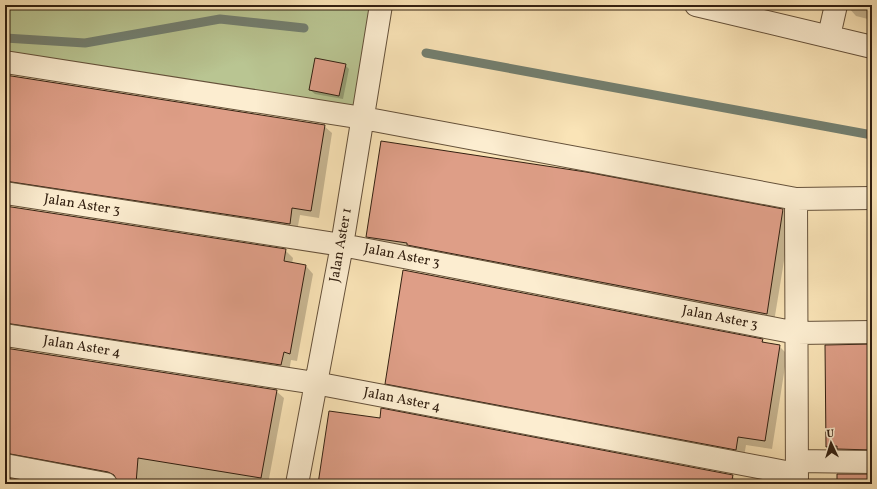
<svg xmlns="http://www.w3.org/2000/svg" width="877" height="489" font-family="Vollkorn,serif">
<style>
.green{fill:#b9c592;stroke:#767252}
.shadow{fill:#0003}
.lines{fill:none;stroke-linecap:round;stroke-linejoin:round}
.stream{stroke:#737f70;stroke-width:9}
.building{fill:#de9e87;stroke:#332011}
.minor-casing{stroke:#65513a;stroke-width:24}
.minor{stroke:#fcedd0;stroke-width:22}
.labels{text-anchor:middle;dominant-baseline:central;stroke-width:3;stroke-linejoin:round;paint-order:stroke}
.street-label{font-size:14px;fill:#332011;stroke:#fcedd0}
</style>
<rect width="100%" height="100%" fill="#fae4b7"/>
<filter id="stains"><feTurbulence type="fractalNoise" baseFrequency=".005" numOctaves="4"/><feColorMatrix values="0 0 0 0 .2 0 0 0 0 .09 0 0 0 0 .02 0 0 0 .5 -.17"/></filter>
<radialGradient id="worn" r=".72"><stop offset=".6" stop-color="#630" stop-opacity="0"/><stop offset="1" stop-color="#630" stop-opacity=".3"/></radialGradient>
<path class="green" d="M5 5H382L363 118 5 64Z"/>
<path class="shadow" d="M849 5H872V20L856 16 849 8Z
M345 65 349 69 343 99 315 94 310 90Z
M5 76 324 126 332 133 319 218 300 215 297 231 5 191Z
M585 173 783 210 791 218 774 322 375 244 367 236Z
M5 207 285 250 293 258 292 264 306 266 313 274 297 361 291 360 289 372 5 333Z
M762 340 766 344 779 346 787 354 772 449 746 445 744 457 394 391 386 383Z
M872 346V457L835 454 827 446Z
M5 349 276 391 284 398 268 484H250L221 479 220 484H119L117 479 16 460 5 463Z
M732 476 740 484H319Z"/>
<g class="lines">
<path class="stream" d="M5 38 85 43 220 19 304 28
M426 53 872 135"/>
</g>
<path class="building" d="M315 58 346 64 339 96 309 90Z
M5 75 325 125 311 211 292 208 290 224 5 181Z
M381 141 586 172 783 209 767 314 407 245V243L366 237Z
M5 206 286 249 284 261 306 265 290 354 284 352 281 365 5 323Z
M403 270 763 339 762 342 780 345 765 441 738 437 736 450 385 384Z
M872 344V450L837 449V446L826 447 825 345Z
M5 348 277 390 261 478 138 458 136 484H118L114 475 108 472 5 453Z
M381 408 733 475 731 484H318L329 411 380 418Z
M837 474H872V484H837Z
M5 478 38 484H5Z"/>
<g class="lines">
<g class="minor-casing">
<path id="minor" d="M696 5 872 47
M829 36 836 5
M5 62 363 118 796 199 872 198
M5 193 342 245 797 333 872 332
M796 199 797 484
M5 335 315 383 796 474
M797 461 872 462
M5 465 106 484
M297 484 342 245 381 5"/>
</g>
<use href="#minor" class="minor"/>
</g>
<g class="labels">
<g class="street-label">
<text transform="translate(82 205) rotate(9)">Jalan Aster 3</text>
<text transform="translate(341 245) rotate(-80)">Jalan Aster 1</text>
<text transform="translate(402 256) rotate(11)">Jalan Aster 3</text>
<text transform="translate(720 318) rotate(11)">Jalan Aster 3</text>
<text transform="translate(82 347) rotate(9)">Jalan Aster 4</text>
<text transform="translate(402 400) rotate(11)">Jalan Aster 4</text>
</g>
</g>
<rect width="877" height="489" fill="none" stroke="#fae4b7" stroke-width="20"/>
<rect x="6" y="6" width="865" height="477" fill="none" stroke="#332011" stroke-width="2"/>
<rect x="10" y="10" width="857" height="469" fill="none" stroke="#332011"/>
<g transform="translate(831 443) rotate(356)" stroke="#fcedd0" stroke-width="3" paint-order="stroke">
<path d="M0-3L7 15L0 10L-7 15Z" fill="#332011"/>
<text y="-6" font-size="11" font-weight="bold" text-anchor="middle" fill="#332011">U</text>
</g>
<rect width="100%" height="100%" filter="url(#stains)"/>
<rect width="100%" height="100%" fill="url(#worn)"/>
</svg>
